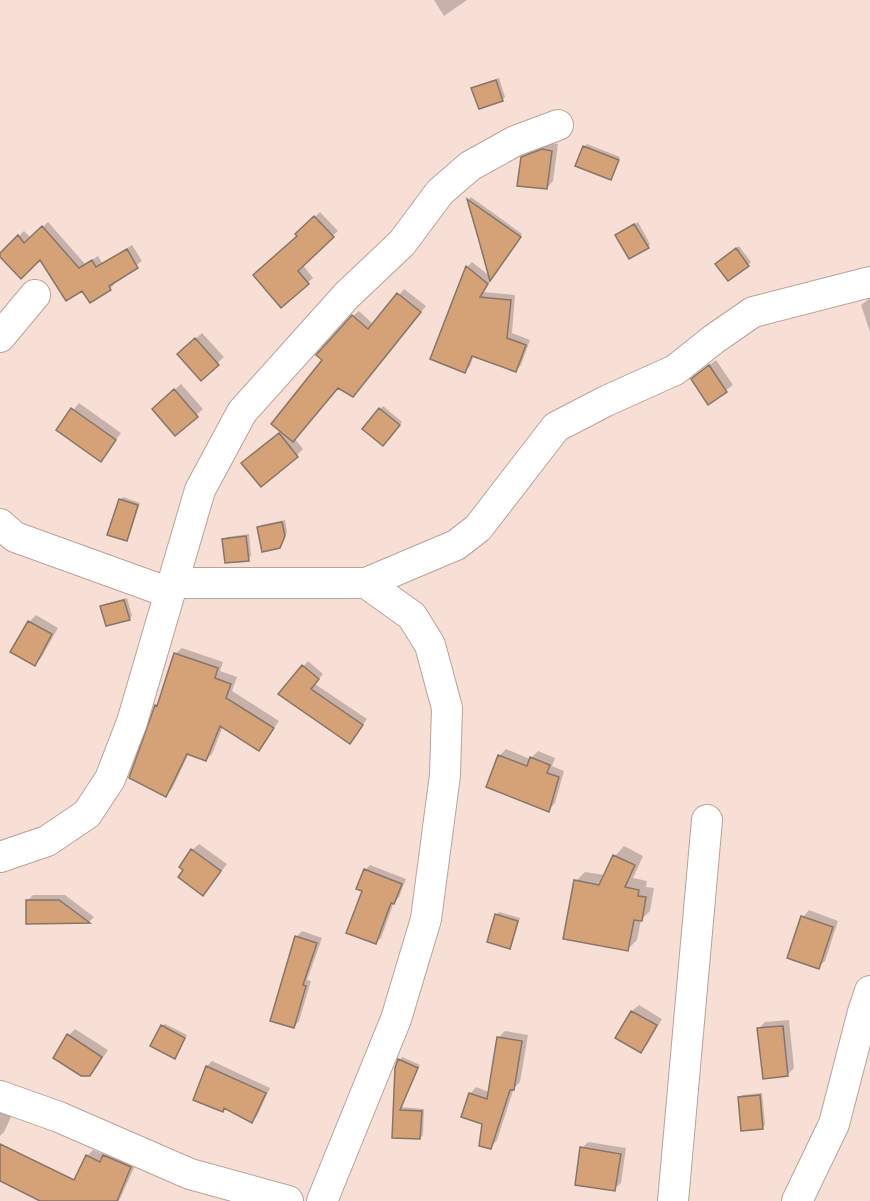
<svg xmlns="http://www.w3.org/2000/svg" width="870" height="1201" font-family="Figtree,sans-serif">
<style>
.shadow{fill:#0003}
.building{fill:#d5a176;stroke:#877567;stroke-width:1.5}
.lines{fill:none;stroke-linecap:round;stroke-linejoin:round}
.street-casing{stroke:#b9a298;stroke-width:32}
.street{stroke:#fff;stroke-width:30}
</style>
<rect width="100%" height="100%" fill="#f8dfd5"/>
<path class="shadow" d="M434 0H467L444 16Z
M499 78 505 97 502 100 473 89 476 86Z
M550 143 558 144 553 181 547 188 522 158 529 151Z
M587 144 620 157 610 178 584 147Z
M471 197 522 234 483 292 515 295 512 333 530 340 521 365 516 370 474 355 470 366 465 371 467 267 472 262 491 277 469 199Z
M320 212 338 231 302 264 313 278 281 306 299 236 297 234Z
M48 222 85 264 98 256 102 263 132 245 142 261 114 281 115 283 110 289H83L40 258 0 255 24 231 31 238Z
M638 222 650 244 648 247 620 232Z
M739 246 751 262 748 265 720 261Z
M404 289 426 306 358 389 338 387 294 438 303 449 297 455 250 456 282 430 324 360 318 355 353 316 359 311 374 325Z
M870 298V332L861 305Z
M202 333 224 357 201 378 179 354Z
M716 360 733 385 709 403 699 373Z
M181 384 203 409 176 434 161 403Z
M79 403 121 433 100 460 58 429Z
M383 406 402 422 383 444 364 429Z
M123 497 140 503 129 537 126 540 120 500Z
M285 520 287 532 280 547 259 528 261 525Z
M249 534 251 556 248 559 224 540 227 537Z
M127 598 132 616 129 619 102 607 105 604Z
M36 615 58 628 41 658 35 664 29 622Z
M182 648 223 662 220 671 237 677 232 691 279 721 259 749 223 726 212 754 206 760 189 753 172 789 166 795 156 706 159 703 175 654Z
M308 661 323 674 315 684 367 719 350 742 280 694Z
M506 749 530 759 538 751 555 758 552 766 564 771 555 803 549 810 499 756Z
M199 844 227 864 203 894 185 870 192 850Z
M624 846 643 856 633 878 647 881 646 887 654 888 650 911 641 920 637 940 628 949 576 881 585 872 605 875 615 856Z
M370 865 406 879 399 897 394 902 381 938 376 942 364 890 365 870Z
M33 895H65L94 917 89 922 27 923V901Z
M809 910 838 921 825 961 818 967 803 917Z
M499 912 520 918 512 945 510 948 496 915Z
M302 931 322 938 307 980 311 981 299 1021 294 1027 272 1020 297 936Z
M639 1005 662 1019 647 1045 641 1051 617 1038 632 1011Z
M789 1020 794 1068 788 1074 758 1029 765 1022Z
M165 1024 187 1035 175 1057 162 1026Z
M75 1029 108 1050 96 1068 89 1075 69 1035Z
M505 1031 528 1035 520 1082 514 1088 497 1140 491 1147 484 1123 470 1094 476 1087 489 1092 498 1038Z
M402 1057 420 1065 401 1107 424 1109 423 1135 420 1138 393 1136 396 1068Z
M212 1061 270 1088 257 1116 252 1121 225 1107 222 1110 195 1099 207 1066Z
M762 1093 765 1125 762 1128 739 1098 742 1095Z
M0 1105 14 1111 4 1132 0 1136Z
M588 1142 626 1148 621 1183 614 1189 582 1148Z
M111 1149 137 1161 119 1201H91L87 1156 93 1150 105 1155Z"/>
<path class="building" d="M496 80 503 101 479 109 471 88Z
M583 146 619 160 611 180 575 166Z
M542 149 552 151 547 189 517 186 521 157Z
M467 199 521 237 490 281 478 237Z
M314 216 334 237 298 271 309 284 281 308 253 275 297 236 295 234Z
M634 224 649 248 629 259 615 235Z
M42 226 79 268 92 260 96 267 127 249 138 268 109 286 111 290 90 303 82 291 66 301 40 260 21 279 0 257V253L18 235 24 243Z
M736 248 749 266 728 281 715 264Z
M466 266 488 284 480 297 511 300 507 338 526 345 516 372 472 356 465 373 430 359Z
M397 293 421 312 353 397 338 388 293 442 271 424 322 360 316 355 352 315 368 329Z
M195 338 219 365 201 381 177 354Z
M709 365 727 392 708 405 691 379Z
M174 389 198 417 175 436 152 409Z
M71 408 116 440 101 462 56 430Z
M379 408 400 425 383 446 362 429Z
M279 433 298 457 261 487 241 463Z
M119 499 138 505 127 541 107 535Z
M282 522 285 536 280 548 262 552 257 527Z
M246 536 249 561 225 563 222 539Z
M124 600 130 620 106 626 100 606Z
M28 621 52 634 35 666 10 652Z
M174 653 218 668 215 678 231 684 226 698 274 728 259 751 220 726 206 761 187 754 166 797 129 778 155 705 157 706Z
M302 665 319 679 311 689 363 725 350 744 278 694Z
M498 755 527 766 530 757 550 765 547 773 559 777 549 812 486 787Z
M191 849 221 871 203 896 178 877 183 870 179 867Z
M613 855 635 865 625 887 639 890 638 896 646 897 642 921 634 920 628 951 563 939 574 880 599 885Z
M364 869 402 884 394 904 391 903 376 944 346 933 362 891 356 889Z
M26 900H59L90 923 26 924Z
M495 914 518 921 510 949 487 942Z
M801 916 833 927 819 969 787 958Z
M295 936 317 943 303 985 306 986 294 1028 270 1021Z
M631 1011 657 1025 641 1053 615 1038Z
M161 1025 185 1038 175 1059 150 1046Z
M783 1026 788 1076 763 1079 757 1028Z
M67 1034 102 1057 90 1076H81L53 1058Z
M497 1037 522 1041 514 1090H510L491 1149 479 1146 482 1124 461 1117 469 1093 487 1099Z
M398 1059 418 1068 400 1110 422 1111 420 1139 392 1138 395 1068Z
M206 1066 266 1093 252 1123 224 1108 223 1112 193 1100Z
M760 1095 763 1129 741 1131 738 1097Z
M0 1144 74 1180 86 1155 100 1162 103 1155 131 1167 117 1201H40L0 1181Z
M580 1147 621 1154 615 1191 575 1185Z"/>
<g class="lines">
<g class="street-casing">
<path id="street" d="M0 337 35 295
M0 524 15 537 170 593
M173 583H366L456 545 478 528 556 427 606 401 675 370 714 339 753 312 870 282
M0 857 47 841 87 814 110 779 132 722 200 490 242 412 347 295 402 243 440 192 470 166 515 141 558 125
M0 1096 59 1117 190 1174 288 1201
M322 1201 396 1019 426 919 445 775 447 708 430 645 412 616 366 583
M673 1201 707 820
M797 1201 834 1124 863 1012 870 991"/>
</g>
<use href="#street" class="street"/>
</g>
</svg>
